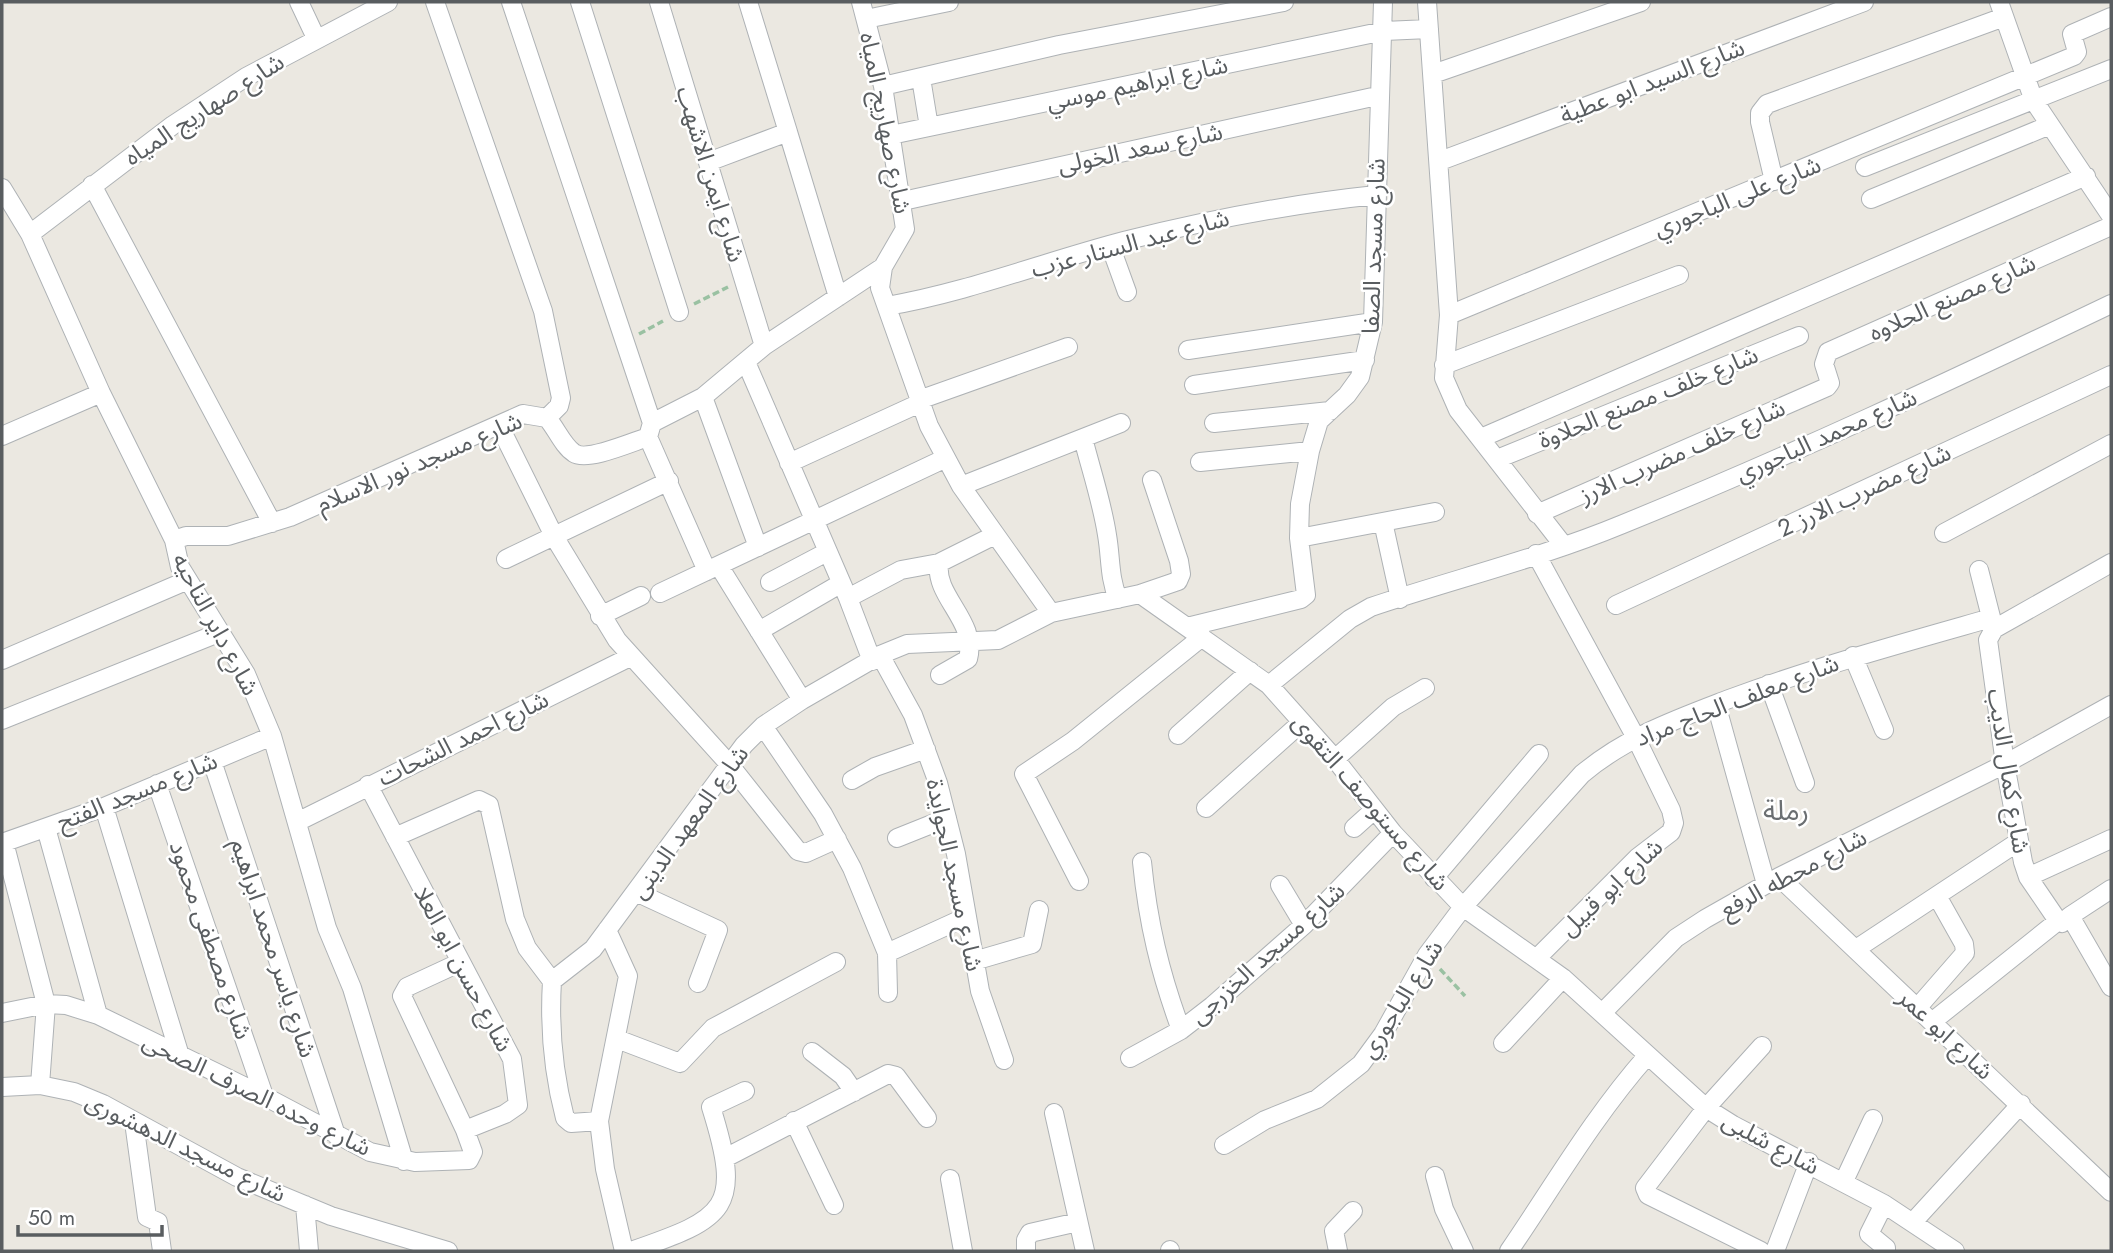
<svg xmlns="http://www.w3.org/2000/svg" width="2113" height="1253" font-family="Jost,'Noto Sans Arabic',sans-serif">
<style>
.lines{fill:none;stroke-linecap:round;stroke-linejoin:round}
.street-casing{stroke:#aeb2b5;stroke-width:20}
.path{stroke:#9ac1a2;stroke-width:3.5;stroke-dasharray:7 3.5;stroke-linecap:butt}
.street{stroke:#fff;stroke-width:18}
.labels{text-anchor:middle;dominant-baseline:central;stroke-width:5;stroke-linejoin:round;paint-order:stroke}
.street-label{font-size:24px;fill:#595d60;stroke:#fff}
.quarter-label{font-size:28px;fill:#6b6f72;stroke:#fff}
</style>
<rect width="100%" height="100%" fill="#ebe8e1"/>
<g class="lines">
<g class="street-casing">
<path id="street" d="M299 2 316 38
M435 2 543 311 561 398 559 406 547 418
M511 2 652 423
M580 2 679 312
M659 2 764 346
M748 2 788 132
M861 2 883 86 905 229 883 267 880 288 929 426 961 486 1051 613
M1427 2 1449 315 1444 378 1458 410 1564 546
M1999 2 2034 101 2111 216
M866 19 949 2
M1433 74 1641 2
M921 78 929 127
M883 86 1059 45 1284 2
M891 135 1384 31 1429 29
M1440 161 1864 2
M708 162 788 132 838 297
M1865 167 2111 69
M1774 181 1760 122V113L1767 104 2004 17
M92 185 272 523
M2 188 30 234 101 393 174 540 180 567 246 674 272 736 327 928 352 988 404 1161
M1871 199 2050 125
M903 201 1377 96
M30 234 173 125 246 77 388 2
M1110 245 1127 292
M887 306C968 292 1044 262 1124 241 1207 220 1290 204 1376 195
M1449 315 2074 56 2077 52 2072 34 2111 17
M1188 350 1373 322
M746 362 848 598 872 661
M1444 365 1679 275
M1194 385 1365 360
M703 397 758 547
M919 400 1068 347
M1214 423 1330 411
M499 425 555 538 617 640 729 764 798 851 806 853 837 839
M2 436 101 393
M648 437 707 571
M1083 438C1091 470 1102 502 1107 535 1111 558 1109 577 1118 599
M1481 438 2086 176
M1497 459 1799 336
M1200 462 1310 451
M789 463 920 403
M961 486 1121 423
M1537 514 1827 387 1830 383 1824 364 1828 352 2111 226
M1383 522 1400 599
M1944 533 2111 444
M1299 538 1435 512
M174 540 186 536H228L290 517 523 414 547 418C556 428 563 446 574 453 587 462 632 442 648 437L652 423 703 397 764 346 883 267
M1536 554 1635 736 1671 810 1674 823 1671 832 1637 858 1537 958
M506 559 669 481
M2111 563 1994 629 1988 640 2005 764 2023 862 2028 877 2058 921 2062 923 2070 916 2111 987
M719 566 802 700
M1979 570 1994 629
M770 582 827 552
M660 593 946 458
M1140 594 1269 685 1335 759 1393 833 1463 907 1563 978 1706 1108 1733 1125 1884 1204 1955 1251
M848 598 901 570 939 563
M1616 605 2111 375
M600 616 641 596
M1187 627 1301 599 1306 595 1299 538 1300 504 1310 451 1319 421 1347 395 1360 377 1373 322 1383 2
M759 631 840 584
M880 655 913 715 938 783 956 854 980 991 1004 1060
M1853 656 1884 730
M2 660 188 580
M940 675 968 659C978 621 934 597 939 563L995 535
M1769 684 1805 783
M1269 685 1350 619 1371 607C1454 579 1541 558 1623 524 1788 457 1950 381 2111 304
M1716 704 1766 884
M2 720 221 632
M763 726 823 814 852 868 887 953 888 993
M1178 735 1250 671
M1335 759 1393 707 1425 688
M212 761 336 1135
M852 780 875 767 926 749
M157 784 264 1096
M368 785 512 1059 518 1105 505 1114 465 1130
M104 807 180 1056
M1206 808 1302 722
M297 822 630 657
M46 828 98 1015
M1354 828 1374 810
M395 837 479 800 489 805 515 919 527 948 552 981
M897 838 947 818
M4 842 46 1004 40 1085
M2 843 104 807 272 736
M1142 862C1148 923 1160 973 1181 1030
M1779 877 2111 1192
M2028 877 2111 839
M1434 878 1539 754
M1079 881 1024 774 1073 741 1202 637
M1280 885 1304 925
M638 893 718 930 698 983
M2070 916 2111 889
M607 930 628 976 599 1121 605 1169 624 1251
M1856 949 2018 842
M887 953 966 917
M974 961 1032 944 1039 910
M552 981 593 949 744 745 763 726 802 700 880 655 907 644 998 640 1051 613 1140 594 1178 581 1181 574 1179 561 1152 480
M552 981C549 1030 553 1072 565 1118L571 1123 599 1121
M1918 1007 1965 953 1964 944 1937 896
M1603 1012 1676 938 1705 919 1779 877 2005 764 2111 705
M2 1013 46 1004 66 1005 98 1015 264 1096 370 1152 415 1162 469 1160 473 1152 465 1130 402 996 407 987 461 962
M1933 1021 2058 921
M617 1039 680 1063 713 1028 836 962
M1503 1043 1563 978
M812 1052 843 1076 854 1092
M1130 1058 1181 1030 1212 1006 1304 925 1393 833
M2 1087 40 1085 74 1092 103 1104 237 1177 331 1216 448 1251
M1054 1113 1085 1251
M794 1121 834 1205
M134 1122 147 1217 158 1222 162 1251
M1224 1145 1265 1120 1317 1099 1361 1064 1383 1034 1427 955 1463 907 1582 774C1626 737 1677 719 1729 699 1815 667 1903 643 1991 618
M727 1157 888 1074 896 1076 927 1118
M1435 1176 1444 1209 1464 1251
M950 1179 963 1251
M1844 1181 1873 1119
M1884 1204 1869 1234 1886 1248V1251
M305 1205 309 1251
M1913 1222 2021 1104
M1170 1250V1251
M631 1251C727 1218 743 1209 711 1107L745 1091
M1026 1251V1240L1030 1233 1078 1222
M1338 1251 1334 1231 1353 1211
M1509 1251C1554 1185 1594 1116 1647 1056
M1761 1251 1648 1195 1645 1188 1706 1108 1762 1046
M1775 1251 1809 1162"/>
</g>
<path class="path" d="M694 304 728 287
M639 334 663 321
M1440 969 1465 996"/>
<use href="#street" class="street"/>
</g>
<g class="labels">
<g class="street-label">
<text transform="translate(1652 81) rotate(-21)">شارع السيد ابو عطية</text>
<text transform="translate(1137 83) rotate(-12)">شارع ابراهيم موسي</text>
<text transform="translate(204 109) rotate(-33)">شارع صهاريج المياه</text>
<text transform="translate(886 123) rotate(79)">شارع صهاريج المياه</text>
<text transform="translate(1140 148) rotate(-12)">شارع سعد الخولى</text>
<text transform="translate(711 174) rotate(73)">شارع ايمن الاشهب</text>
<text transform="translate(1737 196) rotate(-22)">شارع على الباجوري</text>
<text transform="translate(1130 243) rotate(-15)">شارع عبد الستار عزب</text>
<text transform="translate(1373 246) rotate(-88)">شارع مسجد الصفا</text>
<text transform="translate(1952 297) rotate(-24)">شارع مصنع الحلاوه</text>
<text transform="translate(1648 397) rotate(-22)">شارع خلف مصنع الحلاوة</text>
<text transform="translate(1826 435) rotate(-24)">شارع محمد الباجوري</text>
<text transform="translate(1682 451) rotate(-24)">شارع خلف مضرب الارز</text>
<text transform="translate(419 462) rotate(-23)">شارع مسجد نور الاسلام</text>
<text transform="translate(1864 490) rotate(-25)">شارع مضرب الارز 2</text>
<text transform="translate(216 624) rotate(62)">شارع داير الناحيه</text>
<text transform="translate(1737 700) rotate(-21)">شارع معلف الحاج مراد</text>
<text transform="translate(463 738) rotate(-26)">شارع احمد الشحات</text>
<text transform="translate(2009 771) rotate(81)">شارع كمال الديب</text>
<text transform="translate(137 791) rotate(-22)">شارع مسجد الفتح</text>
<text transform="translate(1371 802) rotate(49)">شارع مستوصف التقوى</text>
<text transform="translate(689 822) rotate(-54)">شارع المعهد الدينى</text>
<text transform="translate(1793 873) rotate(-28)">شارع محطه الرفع</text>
<text transform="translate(955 875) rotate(78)">شارع مسجد الجوايدة</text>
<text transform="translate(1611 887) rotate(-43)">شارع ابو قبيل</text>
<text transform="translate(211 940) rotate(71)">شارع مصطفى محمود</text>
<text transform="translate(274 948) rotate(72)">شارع ياسر محمد ابراهيم</text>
<text transform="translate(1267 953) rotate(-42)">شارع مسجد الخزرجى</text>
<text transform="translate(464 969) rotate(62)">شارع حسن ابو العلا</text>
<text transform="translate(1401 999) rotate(-58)">شارع الباجوري</text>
<text transform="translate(1946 1034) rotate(43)">شارع ابو عمر</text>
<text transform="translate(257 1094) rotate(26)">شارع وحده الصرف الصحى</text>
<text transform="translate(1771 1143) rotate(28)">شارع شلبى</text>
<text transform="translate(186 1147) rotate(26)">شارع مسجد الدهشورى</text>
</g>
<g class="quarter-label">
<text x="1786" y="810">رملة</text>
</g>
</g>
<rect width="2113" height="1253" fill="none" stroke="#595d60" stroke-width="7"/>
<path d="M18 1225v10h144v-10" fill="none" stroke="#595d60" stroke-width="3.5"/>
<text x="28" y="1225" font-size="21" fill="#595d60" stroke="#ffffff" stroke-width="5" paint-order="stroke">50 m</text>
</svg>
